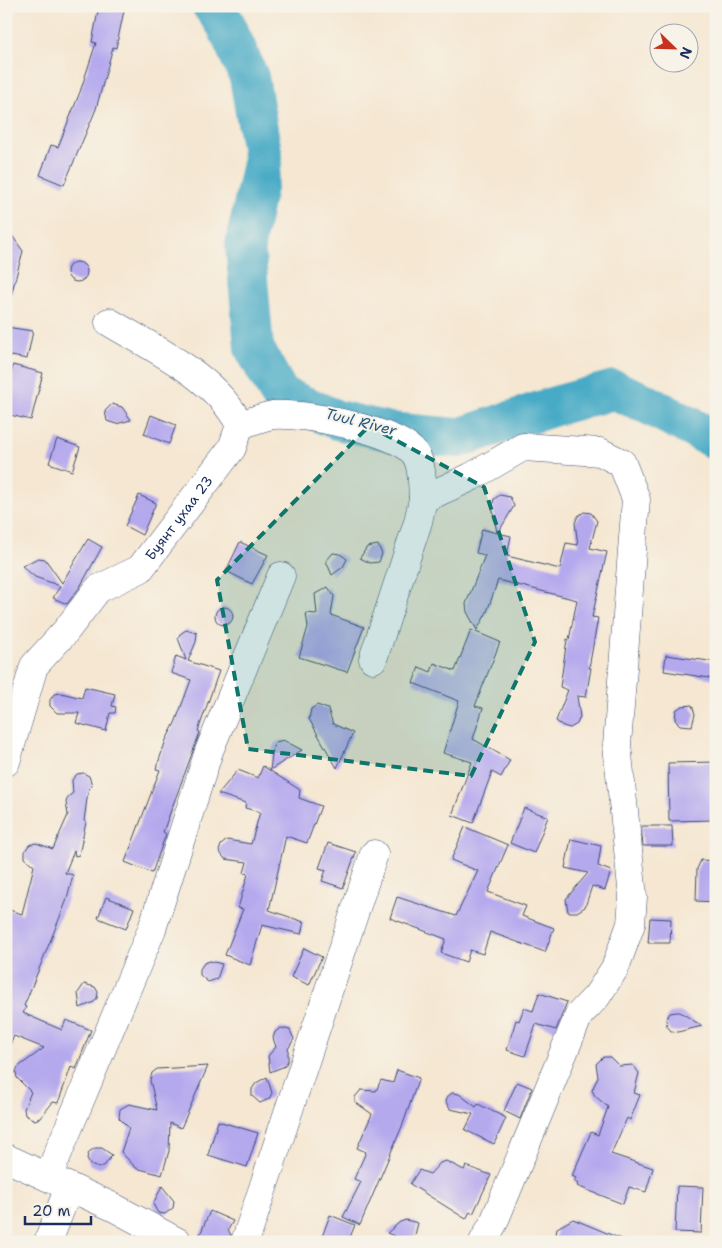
<svg xmlns="http://www.w3.org/2000/svg" width="722" height="1248" font-family="'Shantell Sans',sans-serif">
<style>
.lines{fill:none;stroke-linecap:round;stroke-linejoin:round}
.river{stroke:#46aac6;stroke-width:40}
.building{fill:#b5a9ee}
.minor-casing{stroke:#3c4b6f;stroke-width:29}
.minor{stroke:#fff;stroke-width:28}
.marked{fill:#0f766e;fill-opacity:0.2;stroke:#0f766e;stroke-width:4;stroke-dasharray:10 6;stroke-linejoin:round}
.labels{text-anchor:middle;dominant-baseline:central;stroke-width:4;stroke-linejoin:round;paint-order:stroke}
.street-label{font-size:14px;fill:#1b2f5e;stroke:#f7f3e8}
.water-label{font-size:15px;font-style:italic;fill:#2a5a82;stroke:#f7f3e8}
</style>
<rect width="100%" height="100%" fill="#f7f3e8"/>
<filter id="ink" filterUnits="userSpaceOnUse"><feTurbulence type="fractalNoise" baseFrequency=".02" numOctaves="2"/><feDisplacementMap in="SourceGraphic" scale="10" xChannelSelector="R" yChannelSelector="G"/><feConvolveMatrix kernelMatrix="1 2 1 2 8 2 1 2 1" color-interpolation-filters="sRGB"/></filter>
<filter id="wash" filterUnits="userSpaceOnUse"><feTurbulence type="fractalNoise" baseFrequency=".0096" numOctaves="4" result="noise"/><feDisplacementMap in="SourceGraphic" scale="20" xChannelSelector="R" yChannelSelector="G"/><feGaussianBlur stdDeviation="1.12" result="paint"/><feColorMatrix in="noise" values="0 0 0 0 0 0 0 0 0 0 0 0 0 0 0 0 0 1.4 0 .05"/><feComposite in="paint" operator="in"/></filter>
<g filter="url(#wash)">
<rect width="100%" height="100%" fill="#f5e7d2"/>
<g class="lines">
<path class="river" d="M212 6 225 23 249 77 263 158 245 245 254 348 280 395 337 420 390 432 458 438 555 406 614 390 643 402 716 440"/>
</g>
<g id="blocks">
<path class="building" d="M99 6H125L116 48 113 47 96 109 64 185 40 175 51 145 58 147 80 92 96 43 92 42Z
M6 227 23 251 11 295 6 294Z
M67 272a10 10 0 1 1 20 0a10 10 0 1 1-20 0Z
M6 327 33 331 27 359 6 355Z
M13 365 43 373 31 420 6 414V392Z
M112 404 122 407 131 420 116 424 107 421 105 411Z
M151 415 176 425 169 444 144 434Z
M57 439 80 447 72 471 49 463Z
M139 495 156 503 142 535 125 526Z
M500 495 510 497 514 506 498 533 511 536 507 556 560 569 566 543 578 545 575 523 578 516 584 512 591 513 597 521 590 548 607 552 592 617 598 618 589 668H591L586 697 577 696 580 717 577 724 570 728 563 726 556 721 568 690 560 687 567 639 569 640 577 600 498 580 487 612 477 630 467 612 466 604 485 555 476 553 482 529 497 533 492 506 494 499Z
M88 539 102 547 80 587 67 604 53 598 60 586 35 577 22 566 38 558 45 559 62 583Z
M240 542 268 555 252 584 226 571Z
M378 545 382 554 379 562 370 563 360 558 367 547Z
M333 553 340 554 347 559 343 567 332 575 326 561Z
M328 587 334 596 331 615 364 627 347 672 299 657 308 627 306 613 317 614 315 594Z
M215 616a9 9 0 1 1 18 0a9 9 0 1 1-18 0Z
M186 630 197 633 196 642 188 661 219 671 198 731 200 732 163 832 166 834 152 873 125 862 160 770 156 769 166 740 175 723 191 680 171 673 176 656 186 660 178 638 180 634Z
M471 630 500 642 475 706 483 708 473 739 510 760 501 777 492 772 473 823 452 815 472 762 443 753 459 701 413 683 419 667 431 672 434 663 455 671Z
M666 655 716 662V679L664 671Z
M85 687 115 694 112 706 116 707 115 713H110L106 731 76 723 79 713H57L50 706V700L54 694 61 693 82 698Z
M317 705 328 709 333 724 353 733 337 768 309 719 311 709Z
M692 705 695 714 692 726 680 725 675 720 676 710 682 706Z
M283 740 302 750 270 770 273 747 276 742Z
M716 762V820L669 821 668 763Z
M263 766 300 790 299 798 321 806 307 843 286 836 269 910 304 922 301 934 262 925 250 965 225 955 243 909 238 908 248 874 244 873 247 862 225 859 219 851 221 845 227 840 251 844 260 812 245 808 246 803 218 794 238 770 258 778Z
M83 773 89 776 92 785 88 791 84 821 86 822 79 855 75 856 74 851 65 873 73 875 66 902 24 1006 26 1007 23 1013 62 1030 66 1020 91 1030 76 1069 71 1067 58 1103 53 1102 40 1118 35 1120 25 1115 24 1109 31 1092 17 1078 16 1072 18 1067 44 1048 14 1036 6 1053V909L22 914 34 866 25 858V851L29 845 36 843 53 849 68 815 66 802 68 797 73 793 72 780 77 774Z
M524 808 548 817 534 853 510 843Z
M641 826H672L673 846H643Z
M465 827 508 845 488 892 526 906 522 916 554 928 545 952 490 932 483 954 470 950 466 962 441 953 446 939 390 918 397 897 456 916 478 871 451 860Z
M571 839 601 846 598 866 611 871 605 890 592 886 585 907 577 912H568L566 899 588 873 565 868Z
M328 843 356 852 343 888 322 881 326 870 319 868Z
M701 860 716 861V902L696 901 697 869Z
M106 897 134 908 126 929 98 918Z
M650 918 671 919 670 943H648Z
M304 948 322 957 309 985 291 977Z
M210 961 222 964 217 979 208 982 200 975V969L204 963Z
M84 984 95 987 98 992 97 998 94 1002 80 1008 78 993Z
M539 993 567 1002 556 1030 536 1024 525 1056 507 1050 516 1020 519 1021 524 1008 533 1011Z
M677 1012H680L702 1026 678 1032 671 1031 667 1026 666 1019 670 1013Z
M281 1028 290 1030 294 1039 288 1049V1060L285 1066 270 1072 268 1056 276 1047 273 1038 275 1032Z
M603 1057H610L619 1066 633 1065 639 1073 634 1093 640 1095 630 1120 627 1118 611 1154 653 1168 646 1192 629 1187 623 1204 577 1186 578 1184 574 1181 576 1178 572 1176 591 1132 598 1135 608 1107 595 1096 592 1090 598 1077 596 1064Z
M208 1066 181 1128 170 1123 169 1151 162 1175 136 1168 121 1152 129 1128 119 1118 120 1109 129 1104 157 1110 150 1080 152 1073 157 1069Z
M397 1070 419 1078 403 1124 360 1225 343 1217 361 1182 354 1179 366 1152 357 1148 372 1114 355 1102V1097L361 1090 376 1091 381 1080 393 1083Z
M267 1077 272 1093 269 1099 260 1103 252 1096V1089L256 1083Z
M517 1082 532 1088 520 1119 504 1111Z
M452 1093 459 1094 476 1107 478 1104 506 1118 494 1144 465 1130 473 1114 450 1109 446 1102 447 1097Z
M218 1121 258 1133 247 1167 208 1155Z
M95 1148H102L112 1155 105 1165 99 1168 90 1165 87 1158 89 1152Z
M446 1161 464 1170 466 1166 491 1175 473 1214 470 1212 466 1219 410 1184 419 1170 430 1174 440 1163Z
M162 1186 174 1201 173 1208 165 1214 158 1213 153 1204Z
M677 1186 703 1187 701 1233 675 1232Z
M210 1211 233 1221 228 1230 231 1235 230 1242H210L199 1237Z
M330 1215 355 1225 348 1242H320Z
M573 1219 626 1241V1242H555L557 1228Z
M406 1220 418 1223 415 1235 410 1240H403L387 1233 400 1222Z"/>
</g>
</g>
<g filter="url(#ink)">
<use href="#blocks" fill-opacity="0" stroke="#3c4b6f" stroke-width="1"/>
<g class="lines">
<g class="minor-casing">
<g id="minor">
<path d="M240 425C250 422 262 417 273 415 301 412 398 430 415 454 423 465 422 486 423 499"/>
<path d="M373 659 418 522 423 499 471 477 523 447 600 452 622 463 636 499 617 745 633 897 631 924 615 968 597 996 579 1015 494 1222 483 1242"/>
<path id="s1" d="M6 762 34 666 65 632 98 589 140 569 232 448 240 425C215 376 154 349 109 322"/>
<path d="M6 1158 113 1207 178 1242"/>
<path d="M48 1177 152 929 209 751 281 576"/>
<path d="M48 1242 69 1187"/>
<path d="M245 1242 374 854"/>
</g>
</g>
<use href="#minor" class="minor"/>
</g>
</g>
<path class="marked" d="M369 426 484 487 535 642 471 776 248 749 217 580Z"/>
<g class="labels">
<g class="street-label">
<text stroke="none"><textPath href="#s1" startOffset="311">Буянт ухаа 23</textPath></text>
</g>
<g class="water-label">
<text transform="translate(361 422) rotate(14)">Tuul River</text>
</g>
</g>
<rect width="722" height="1248" fill="none" stroke="#f7f3e8" stroke-width="25"/>
<g transform="translate(674 48) rotate(113)"><circle r="24" fill="#f7f3e8" stroke="#9fa5b1"/>
<path d="M0-4L9 19L0 12L-9 19Z" fill="#c8321e"/>
<text y="-8" font-size="14" font-weight="bold" text-anchor="middle" fill="#1b2f5e">N</text>
</g>
<path d="M25 1216v8h66v-8" fill="none" stroke="#1b2f5e" stroke-width="2.5"/>
<text x="32" y="1216" font-size="15" fill="#1b2f5e" stroke="#f7f3e8" stroke-width="4" paint-order="stroke">20 m</text>
</svg>
